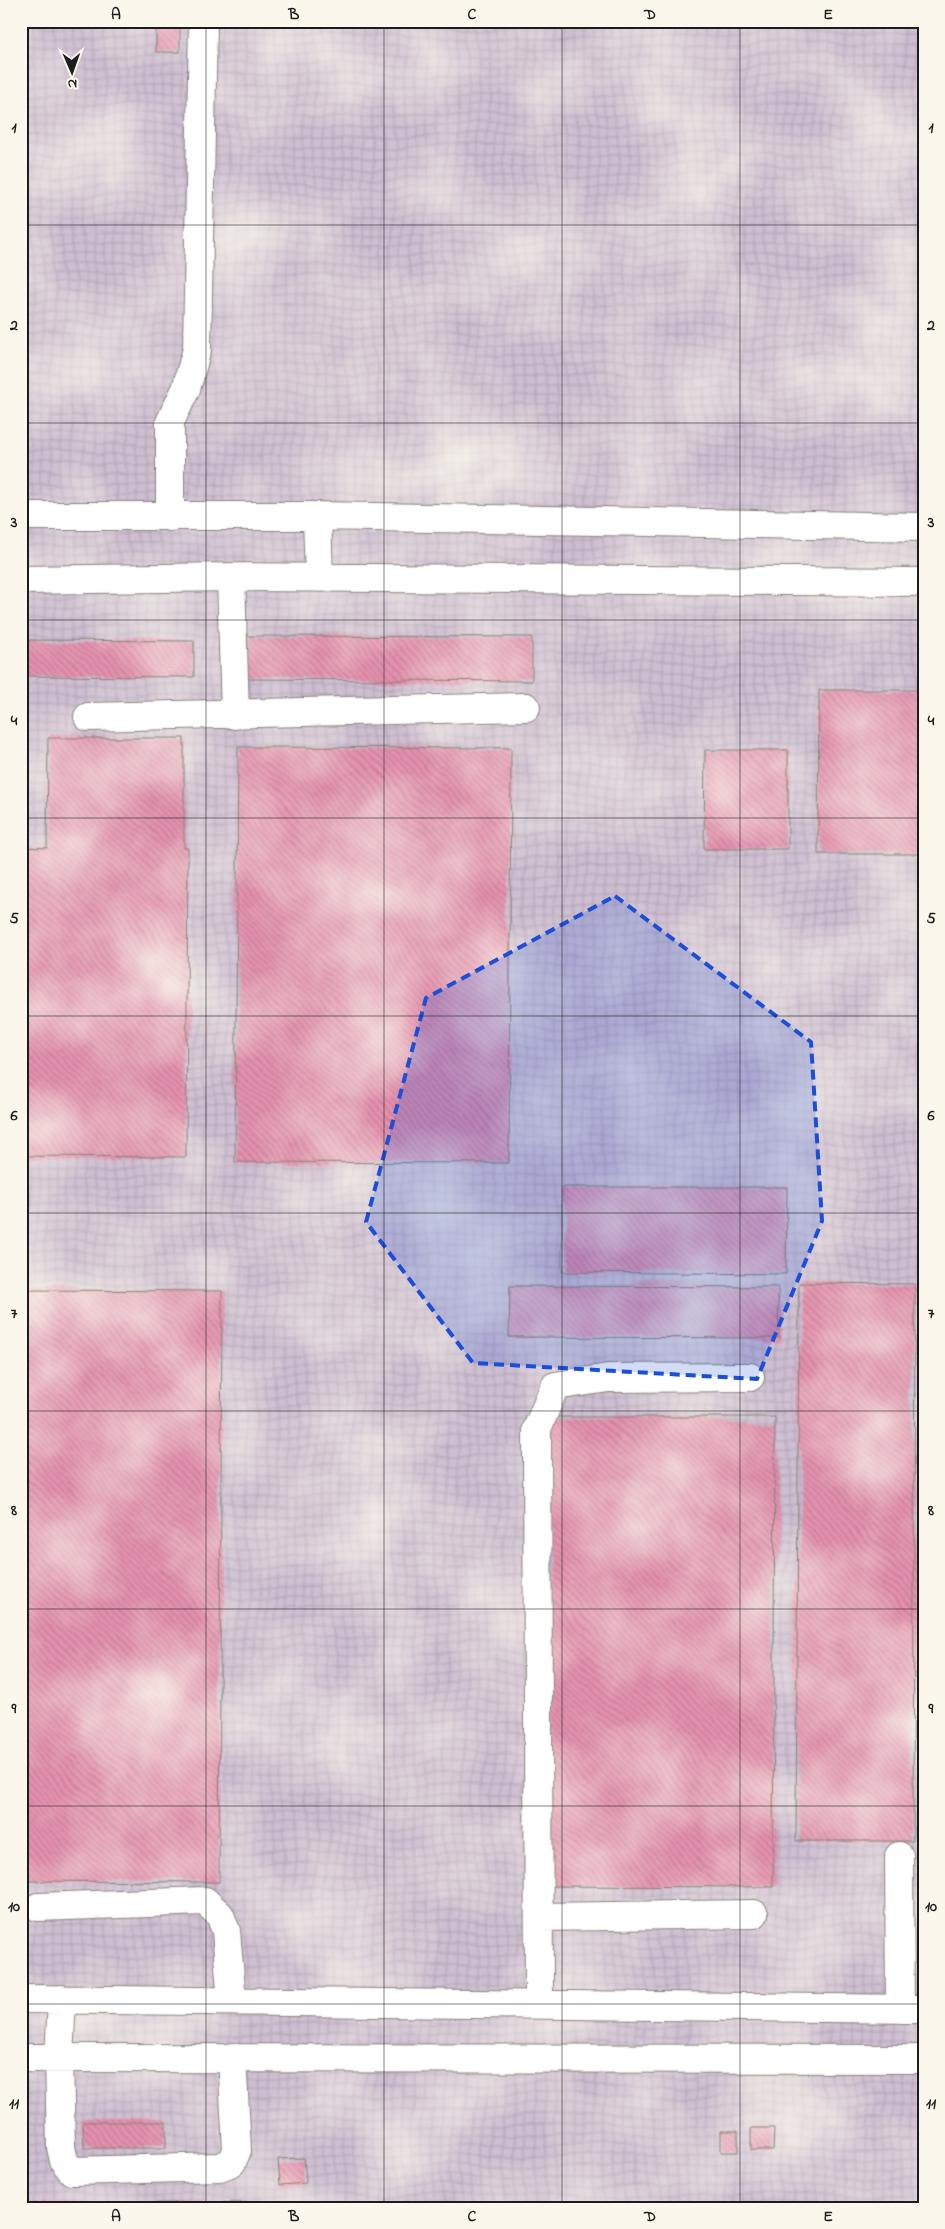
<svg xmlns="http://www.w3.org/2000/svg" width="945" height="2229" font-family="'Indie Flower',sans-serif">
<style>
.industrial{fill:url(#industrial-grid)}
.building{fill:url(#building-back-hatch)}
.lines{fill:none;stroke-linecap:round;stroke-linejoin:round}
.minor-casing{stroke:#868478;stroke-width:30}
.minor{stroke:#fff;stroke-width:28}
.marked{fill:#1d4ed8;fill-opacity:0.2;stroke:#1d4ed8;stroke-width:4;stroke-dasharray:10 6;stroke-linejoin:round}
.grid{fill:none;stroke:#1c1c1c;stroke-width:1;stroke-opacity:0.55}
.neatline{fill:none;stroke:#1c1c1c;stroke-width:2}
.grid-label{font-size:16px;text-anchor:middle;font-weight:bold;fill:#1c1c1c}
</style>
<defs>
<pattern id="industrial-grid" width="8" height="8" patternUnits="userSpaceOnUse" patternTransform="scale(1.25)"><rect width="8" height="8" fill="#cebed1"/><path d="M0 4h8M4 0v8" fill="none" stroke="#b0a3b3"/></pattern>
<pattern id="building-back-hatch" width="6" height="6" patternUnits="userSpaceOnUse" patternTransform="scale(1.25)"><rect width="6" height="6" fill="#e592af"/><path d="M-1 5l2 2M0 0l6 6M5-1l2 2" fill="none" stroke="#b9768e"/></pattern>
</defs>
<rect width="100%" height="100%" fill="#fbf7ec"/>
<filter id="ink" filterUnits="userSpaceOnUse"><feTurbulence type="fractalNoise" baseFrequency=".02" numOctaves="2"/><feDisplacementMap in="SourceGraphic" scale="10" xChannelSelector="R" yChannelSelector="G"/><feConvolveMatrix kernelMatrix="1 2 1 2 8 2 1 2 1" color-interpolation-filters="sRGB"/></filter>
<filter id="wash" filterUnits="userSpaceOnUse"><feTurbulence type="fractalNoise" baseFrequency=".0096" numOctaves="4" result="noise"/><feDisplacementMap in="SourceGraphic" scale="20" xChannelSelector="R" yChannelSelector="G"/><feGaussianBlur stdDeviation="1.12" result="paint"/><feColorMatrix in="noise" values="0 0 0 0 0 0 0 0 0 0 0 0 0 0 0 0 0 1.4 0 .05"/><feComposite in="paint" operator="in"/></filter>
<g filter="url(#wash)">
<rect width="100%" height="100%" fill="#f1ecd5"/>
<path class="industrial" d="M21 21H924V2208H21Z"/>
<g id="blocks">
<path class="building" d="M156 21H180V52H156Z
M244 636 532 637V681L244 679Z
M21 640 194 641V677L21 676Z
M819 690H924V854H818Z
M48 738H184V848H188L186 1157 21 1156V847L47 848Z
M238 747 511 748 509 1163 235 1162Z
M705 750H788V849H704Z
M562 1187H787L786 1274 562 1272Z
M799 1283 915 1284 913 1841H796Z
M510 1286 778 1287 779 1338 509 1337Z
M21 1290 222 1291 219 1882 21 1881Z
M548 1417H775L773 1887 546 1886Z
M83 2122H166V2148H84Z
M751 2128H774L773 2150H751Z
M721 2131H738V2152H721Z
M304 2158 306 2183 280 2185 278 2159Z
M290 2202V2208H21V2204Z"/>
</g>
</g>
<g filter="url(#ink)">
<use href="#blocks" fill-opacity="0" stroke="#868478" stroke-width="1"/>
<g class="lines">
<g class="minor-casing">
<path id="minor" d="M21 516H317L924 527
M317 516 319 578
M170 517V422L186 389 197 349 203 21
M231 577 235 715
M21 580 231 577 924 582
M88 717 526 707
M899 1856 900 2009
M38 1907 205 1901 220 1915 226 1931 232 2001
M539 1917 754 1914
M21 1999 924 2009
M62 1999 59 2058 61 2147 64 2161 72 2171 220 2167 232 2162 237 2150 232 2057
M539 2004 537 1429 555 1386 608 1378 750 1377
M21 2058 924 2059"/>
</g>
<use href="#minor" class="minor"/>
</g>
</g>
<path class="marked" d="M615 896 811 1042 822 1221 757 1379 473 1363 366 1222 426 998Z"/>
<path class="grid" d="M206 21V2208M384 21V2208M562 21V2208M740 21V2208M21 225H924M21 423H924M21 620H924M21 818H924M21 1016H924M21 1213H924M21 1411H924M21 1609H924M21 1806H924M21 2004H924"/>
<rect width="945" height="2229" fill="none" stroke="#fbf7ec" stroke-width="55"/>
<g transform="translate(72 72) rotate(178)" stroke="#fbf7ec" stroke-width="4" paint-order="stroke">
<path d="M0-4L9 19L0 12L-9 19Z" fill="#1c1c1c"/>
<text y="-8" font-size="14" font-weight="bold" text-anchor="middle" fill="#1c1c1c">N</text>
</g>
<rect x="28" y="28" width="890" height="2174" class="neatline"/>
<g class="grid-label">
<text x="116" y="19">A</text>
<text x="294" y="19">B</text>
<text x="472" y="19">C</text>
<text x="650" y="19">D</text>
<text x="828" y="19">E</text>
<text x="14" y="132">1</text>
<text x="931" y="132">1</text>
<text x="14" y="330">2</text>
<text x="931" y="330">2</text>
<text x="14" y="527">3</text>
<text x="931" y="527">3</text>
<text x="14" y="725">4</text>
<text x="931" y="725">4</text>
<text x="14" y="923">5</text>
<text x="931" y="923">5</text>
<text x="14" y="1120">6</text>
<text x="931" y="1120">6</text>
<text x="14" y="1318">7</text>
<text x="931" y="1318">7</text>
<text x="14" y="1515">8</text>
<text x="931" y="1515">8</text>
<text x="14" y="1713">9</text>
<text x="931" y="1713">9</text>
<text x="14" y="1911">10</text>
<text x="931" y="1911">10</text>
<text x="14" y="2108">11</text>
<text x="931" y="2108">11</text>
<text x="116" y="2221">A</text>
<text x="294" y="2221">B</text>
<text x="472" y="2221">C</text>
<text x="650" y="2221">D</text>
<text x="828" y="2221">E</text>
</g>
</svg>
